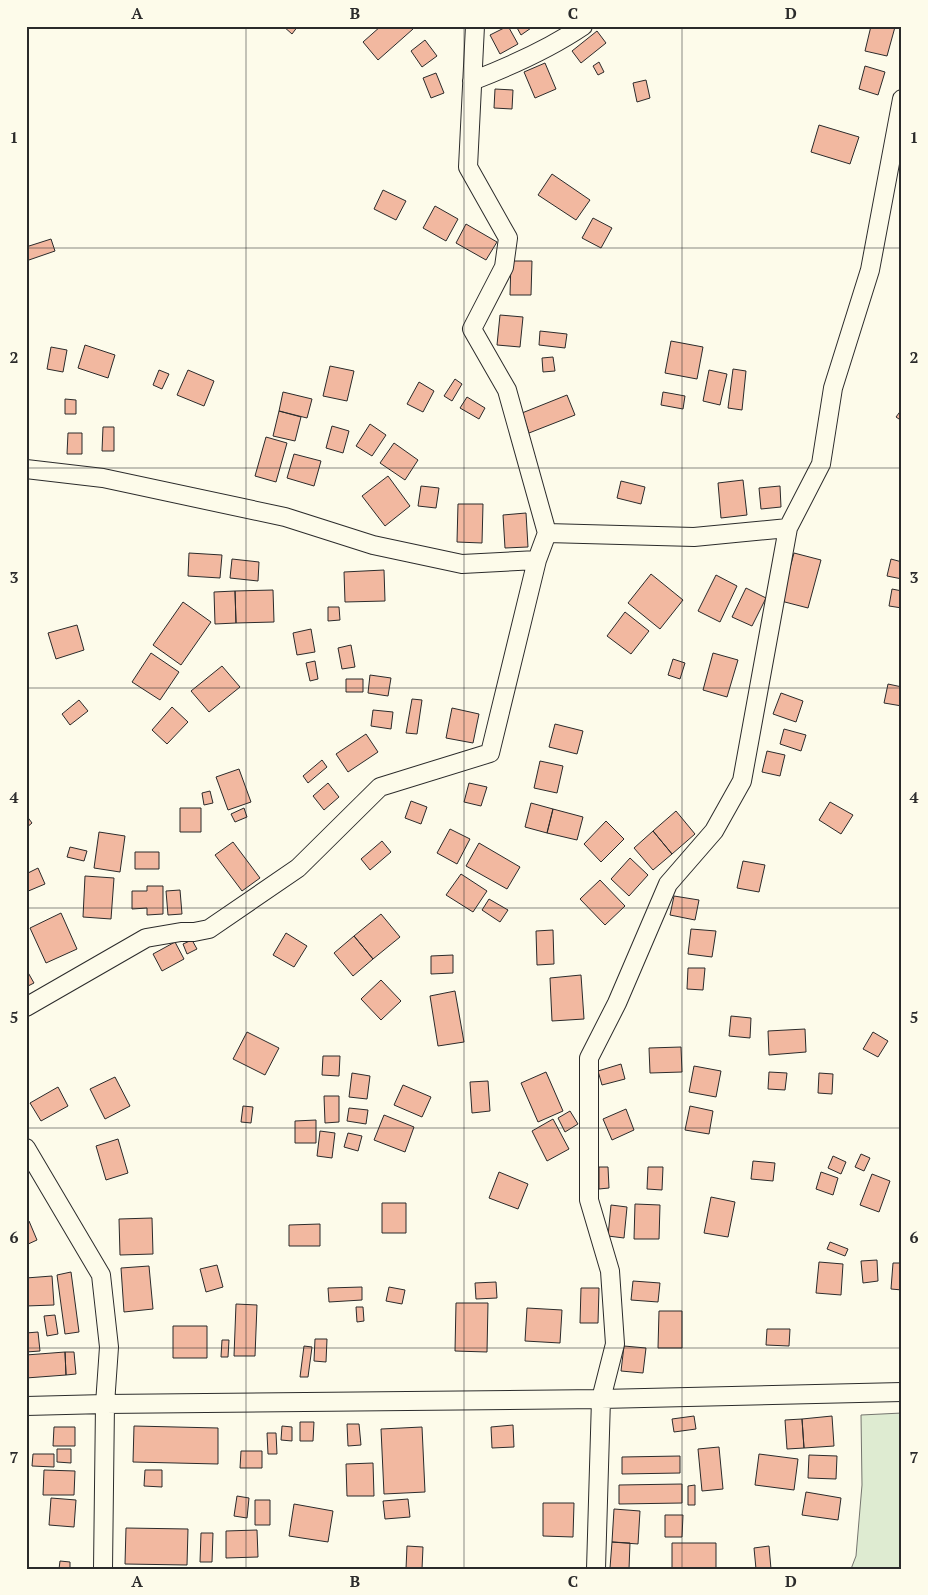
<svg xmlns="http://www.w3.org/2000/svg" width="928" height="1595" font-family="'PT Serif',serif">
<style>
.green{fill:#deebd1;stroke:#74746e}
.building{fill:#f2b8a0;stroke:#2b2b2b}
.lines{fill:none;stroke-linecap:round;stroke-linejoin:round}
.minor-casing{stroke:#2b2b2b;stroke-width:20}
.minor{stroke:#fdfbea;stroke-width:18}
.grid{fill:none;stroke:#2b2b2b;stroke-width:1;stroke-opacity:0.55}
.neatline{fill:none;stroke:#2b2b2b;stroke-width:2}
.grid-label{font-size:16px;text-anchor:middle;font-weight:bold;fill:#2b2b2b}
</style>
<rect width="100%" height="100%" fill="#fdfbea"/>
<path class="green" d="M902 1413V1569H851L856 1556 862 1485 861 1415Z"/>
<path class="building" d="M283 26H298L292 34Z
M381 26H411L413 29 378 60 363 42Z
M508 26 518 44 500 54 490 35Z
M516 26H534L521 35Z
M871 26 895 27 887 56 865 51Z
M597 31 606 43 581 63 572 51Z
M425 40 437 56 422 67 411 51Z
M599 62 604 72 598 75 593 66Z
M545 63 556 89 535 98 524 72Z
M865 66 885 72 878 95 859 89Z
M436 73 444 93 431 98 423 78Z
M646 80 650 98 637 102 633 83Z
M495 89 513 90 512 109 494 108Z
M819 125 859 137 850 164 811 152Z
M552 174 590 200 576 220 538 195Z
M383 190 406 201 396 220 374 209Z
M435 206 458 219 446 241 423 228Z
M593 218 612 228 601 248 582 238Z
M466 224 497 242 486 260 456 243Z
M51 239 55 251 26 261V247Z
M511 261H532L531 295H510Z
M500 315 523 317 520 347 497 345Z
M540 331 567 334 565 348 539 345Z
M671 341 703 347 697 379 665 373Z
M85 345 115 355 108 378 78 368Z
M51 347 67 350 63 372 47 369Z
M553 357 555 371 543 372 542 358Z
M330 366 354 371 347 401 323 396Z
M733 369 746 371 742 410 728 408Z
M159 370 169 374 162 389 153 385Z
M188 370 214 381 204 406 177 395Z
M709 370 727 374 720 405 703 401Z
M455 379 462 384 452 401 444 396Z
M419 382 434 391 423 412 407 404Z
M283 392 312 399 307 418 279 411Z
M663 392 685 396 683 409 661 405Z
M567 395 575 415 529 433 522 413Z
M467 397 485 408 479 419 460 408Z
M65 399 76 400V414H65Z
M902 409V421L896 417Z
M279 411 301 417 295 441 273 436Z
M370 424 386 435 372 456 356 446Z
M332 426 349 431 343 453 326 448Z
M103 427H114V451H102Z
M68 433H82V454H67Z
M266 437 287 443 276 482 255 476Z
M394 443 418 460 405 480 380 463Z
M294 454 321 461 314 486 287 478Z
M388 476 410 506 385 526 362 496Z
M743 480 747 515 721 518 718 483Z
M621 481 645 487 641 504 617 498Z
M421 486 439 488 436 508 418 506Z
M780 486 781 507 761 509 759 488Z
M458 504H483L482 543 457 542Z
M526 513 528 547 505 548 503 515Z
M189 553 222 555 220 578 188 576Z
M794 553 821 560 808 608 781 601Z
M232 559 259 562 258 581 230 578Z
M891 559 902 562V579L887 576Z
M384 570 385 601 345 602 344 572Z
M651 574 683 600 660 629 628 603Z
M716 575 737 586 720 622 698 611Z
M746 588 766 598 752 626 732 617Z
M892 589 902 591V608L889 606Z
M273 590 274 622 236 623 235 591Z
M235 591 236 623 215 624 214 592Z
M183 602 211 622 181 665 153 645Z
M328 607H339L340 620 328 621Z
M625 612 649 631 631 654 607 636Z
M77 625 84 650 56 659 48 633Z
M311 629 315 652 297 655 293 633Z
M351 645 355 667 342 669 338 648Z
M151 653 179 672 160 700 132 682Z
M713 653 738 660 727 697 703 690Z
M673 659 685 663 680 679 668 675Z
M315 661 318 679 310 681 306 663Z
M222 666 240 687 209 712 191 691Z
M370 675 391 678 388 696 368 693Z
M346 679H363V692H346Z
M888 684 902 687V706L884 703Z
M781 693 803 701 796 722 773 714Z
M412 699 422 700 417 734 406 733Z
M79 700 88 711 70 725 62 714Z
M172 707 188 722 167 744 152 730Z
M452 708 479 714 473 743 446 738Z
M373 710 393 712 391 729 371 726Z
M555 724 583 731 577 754 549 747Z
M784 729 806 735 801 751 780 744Z
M366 734 378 752 348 772 336 754Z
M767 751 785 755 780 776 762 772Z
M322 760 327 767 308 783 303 776Z
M540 761 563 766 557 793 534 788Z
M239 769 251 802 228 810 216 777Z
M328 783 339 797 324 810 313 796Z
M469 783 487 787 481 806 464 802Z
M210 791 213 803 204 805 202 793Z
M411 801 427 807 421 824 405 818Z
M830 802 853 815 841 834 819 820Z
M531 803 553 809 547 833 525 827Z
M180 808H201V832H180Z
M244 808 247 817 235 822 231 814Z
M553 809 583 817 577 840 547 833Z
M676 811 695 834 672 854 653 831Z
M26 815 32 823 26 828Z
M606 821 624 839 601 862 584 844Z
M450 829 470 839 457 864 437 853Z
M653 831 672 854 653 870 634 848Z
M99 832 125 836 120 872 94 868Z
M382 841 391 852 370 870 361 859Z
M233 842 260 878 242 891 215 855Z
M479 843 520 867 507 889 466 866Z
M70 847 87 851 84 861 67 857Z
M135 852H159V869H135Z
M630 858 648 875 629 896 611 879Z
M743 861 765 865 759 892 737 888Z
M38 868 45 884 26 892V874Z
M461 874 487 891 473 912 446 895Z
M85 876 114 878 111 919 83 917Z
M600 880 625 906 605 925 580 899Z
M147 886H163V914L147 915V908L132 909V891H147Z
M180 890 182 914 168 915 166 891Z
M674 896 699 900 695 920 670 915Z
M489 899 508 910 500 922 482 910Z
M61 913 77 949 46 963 30 928Z
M381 914 400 937 373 959 354 936Z
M691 929 716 931 712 957 688 954Z
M553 930 554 964 537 965 536 931Z
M286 933 307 946 294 967 273 955Z
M354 936 373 959 353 976 334 953Z
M192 940 197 949 187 954 183 944Z
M175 942 184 959 162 971 153 954Z
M453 955V973L431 974V956Z
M688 968H705L703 990 687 989Z
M26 969 34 983 26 987Z
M581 975 584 1019 552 1021 550 978Z
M381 980 401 1001 381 1020 361 999Z
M455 991 464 1042 438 1046 430 996Z
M731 1016 751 1018 750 1038 729 1036Z
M805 1029 806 1052 769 1055 768 1031Z
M247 1032 279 1048 265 1075 233 1059Z
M873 1032 888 1041 878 1057 863 1049Z
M681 1047 682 1072 650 1073 649 1048Z
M323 1056H340L339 1076 322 1075Z
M621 1064 625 1079 602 1085 598 1071Z
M694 1066 721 1071 716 1097 689 1092Z
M546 1072 563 1111 538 1122 521 1083Z
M769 1072 787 1073 785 1090 768 1089Z
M352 1073 370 1076 367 1099 349 1097Z
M819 1073 833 1074 832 1094 818 1093Z
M115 1077 130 1106 105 1119 90 1089Z
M488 1081 490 1111 472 1113 470 1082Z
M403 1085 431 1097 422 1117 394 1105Z
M58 1087 68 1106 41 1121 30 1103Z
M324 1096H339V1122L325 1123Z
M243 1106 253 1107 251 1123 241 1122Z
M690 1106 713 1111 709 1134 685 1130Z
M349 1108 368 1110 366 1124 347 1121Z
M626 1109 634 1130 612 1140 603 1119Z
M570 1111 578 1124 565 1132 558 1118Z
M384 1115 414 1127 405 1152 374 1140Z
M553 1119 569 1149 547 1161 532 1131Z
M316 1120V1143H295V1121Z
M320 1131 335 1133 332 1158 317 1156Z
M348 1133 362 1136 358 1151 344 1147Z
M118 1139 128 1173 106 1180 96 1146Z
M861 1154 870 1158 864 1171 855 1167Z
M833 1156 846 1162 841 1174 828 1168Z
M753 1161 775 1163 773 1181 751 1179Z
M599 1167H608L609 1188 599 1189Z
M648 1167H663L662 1190 647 1189Z
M499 1172 528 1184 518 1209 489 1198Z
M821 1172 838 1178 833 1195 816 1189Z
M872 1174 890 1181 879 1212 860 1205Z
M711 1197 735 1202 728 1237 704 1233Z
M382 1203H406V1233H382Z
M635 1204 660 1205 659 1239H634Z
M611 1205 627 1207 624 1238 608 1236Z
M152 1218 153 1254 120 1255 119 1219Z
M29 1221 37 1240 26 1245V1222Z
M320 1224V1246H289V1225Z
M830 1242 848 1249 845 1256 827 1249Z
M877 1260 878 1281 863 1283 861 1261Z
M819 1262 843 1264 841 1295 816 1293Z
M893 1263H902V1290L891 1289Z
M217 1265 223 1287 206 1292 200 1269Z
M149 1266 153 1309 124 1312 121 1268Z
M71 1272 79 1332 65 1334 57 1275Z
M52 1276 54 1305 26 1306V1278Z
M633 1281 660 1283 658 1302 631 1300Z
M496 1282 497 1298 476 1299 475 1283Z
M362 1287V1300L329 1302 328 1288Z
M389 1287 405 1290 402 1304 386 1301Z
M581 1288H599L598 1323H580Z
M456 1303H488L487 1352 455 1351Z
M236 1304 257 1305 255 1356H234Z
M356 1307H363L364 1321 357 1322Z
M527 1308 562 1310 560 1343 525 1341Z
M900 1310H902V1332H901Z
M659 1311H682V1348H658Z
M55 1315 58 1334 47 1336 44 1316Z
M173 1326H207V1358H173Z
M767 1329H790L789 1346 766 1345Z
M38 1332 40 1351 26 1352V1333Z
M315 1339H327L326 1362 314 1361Z
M222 1340H229L228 1357H221Z
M304 1346 312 1347 308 1377H300Z
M624 1346 646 1348 643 1373 621 1371Z
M65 1352H74L76 1374 66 1375Z
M65 1352 66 1375 26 1378V1355Z
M694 1416 696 1429 674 1432 672 1419Z
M832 1416 834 1446 804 1448 802 1419Z
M802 1419 804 1448 787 1449 785 1420Z
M300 1422H314L313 1441H300Z
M347 1424H359L361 1445 348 1446Z
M513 1425 514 1447 492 1448 491 1427Z
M134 1426 218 1428V1464L133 1462Z
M282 1426 292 1427V1441L281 1440Z
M54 1427H75V1446H53Z
M422 1427 425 1492 384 1494 381 1429Z
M267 1433H276L277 1454H268Z
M719 1447 723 1489 702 1491 698 1449Z
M57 1449H71V1463L57 1462Z
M241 1451H262V1468H240Z
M33 1454H54V1467L32 1466Z
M759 1454 798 1459 794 1490 755 1485Z
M809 1455 837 1456 836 1479 808 1478Z
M680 1456V1473L622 1474V1457Z
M373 1463 374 1496H347L346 1464Z
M44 1470 75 1471 74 1495H43Z
M145 1470H162V1487L144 1486Z
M682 1484V1503L619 1504V1485Z
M695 1485V1505H688V1486Z
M806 1492 841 1498 838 1520 802 1515Z
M237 1496 249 1498 247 1518 234 1516Z
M51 1498 76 1500 74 1527 49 1525Z
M408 1499 410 1517 385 1519 383 1501Z
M255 1500H270V1525H255Z
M543 1503H574L573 1537 543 1536Z
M294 1504 333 1511 328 1542 289 1536Z
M614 1509 640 1511 638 1544 612 1542Z
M665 1515H683L682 1537H665Z
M126 1528 188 1529 187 1565 125 1564Z
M257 1530 258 1557 226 1558V1531Z
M201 1533H213L212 1562H200Z
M612 1542 630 1543 629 1569 610 1568Z
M672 1543H716V1569H672Z
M407 1546 423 1547 422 1569H406Z
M769 1546 771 1569H756L754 1548Z
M60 1561 70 1562V1569H59Z"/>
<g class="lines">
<g class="minor-casing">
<path id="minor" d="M472 81C511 66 549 49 583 26
M26 469 103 478 285 517 373 545 462 564 537 560
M547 533 694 537 788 528
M26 1007 146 938 181 932H194L209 929 298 868 380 787 490 753 537 560 547 533 507 390 472 329 504 267 508 238 468 167 475 26
M26 1148 101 1275 109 1347 105 1404 103 1569
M26 1406 105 1404 601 1399 902 1392
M596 1569 601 1399 615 1344 610 1271 589 1200V1058L617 1003 668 884 714 831 742 781 788 528 821 464 833 388 870 270 902 99"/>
</g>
<use href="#minor" class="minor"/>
</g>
<path class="grid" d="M246 26V1569M464 26V1569M682 26V1569M26 248H902M26 468H902M26 688H902M26 908H902M26 1128H902M26 1348H902"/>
<rect width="928" height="1595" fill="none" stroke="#fdfbea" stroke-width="55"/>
<rect x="28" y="28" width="872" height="1540" class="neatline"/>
<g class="grid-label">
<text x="137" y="19">A</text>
<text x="355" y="19">B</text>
<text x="573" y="19">C</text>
<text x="791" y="19">D</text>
<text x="14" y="143">1</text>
<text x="914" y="143">1</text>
<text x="14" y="363">2</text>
<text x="914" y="363">2</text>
<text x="14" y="583">3</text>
<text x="914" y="583">3</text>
<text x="14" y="803">4</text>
<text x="914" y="803">4</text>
<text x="14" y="1023">5</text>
<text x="914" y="1023">5</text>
<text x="14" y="1243">6</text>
<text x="914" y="1243">6</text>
<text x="14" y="1463">7</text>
<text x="914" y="1463">7</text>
<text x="137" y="1587">A</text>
<text x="355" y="1587">B</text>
<text x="573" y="1587">C</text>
<text x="791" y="1587">D</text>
</g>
</svg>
